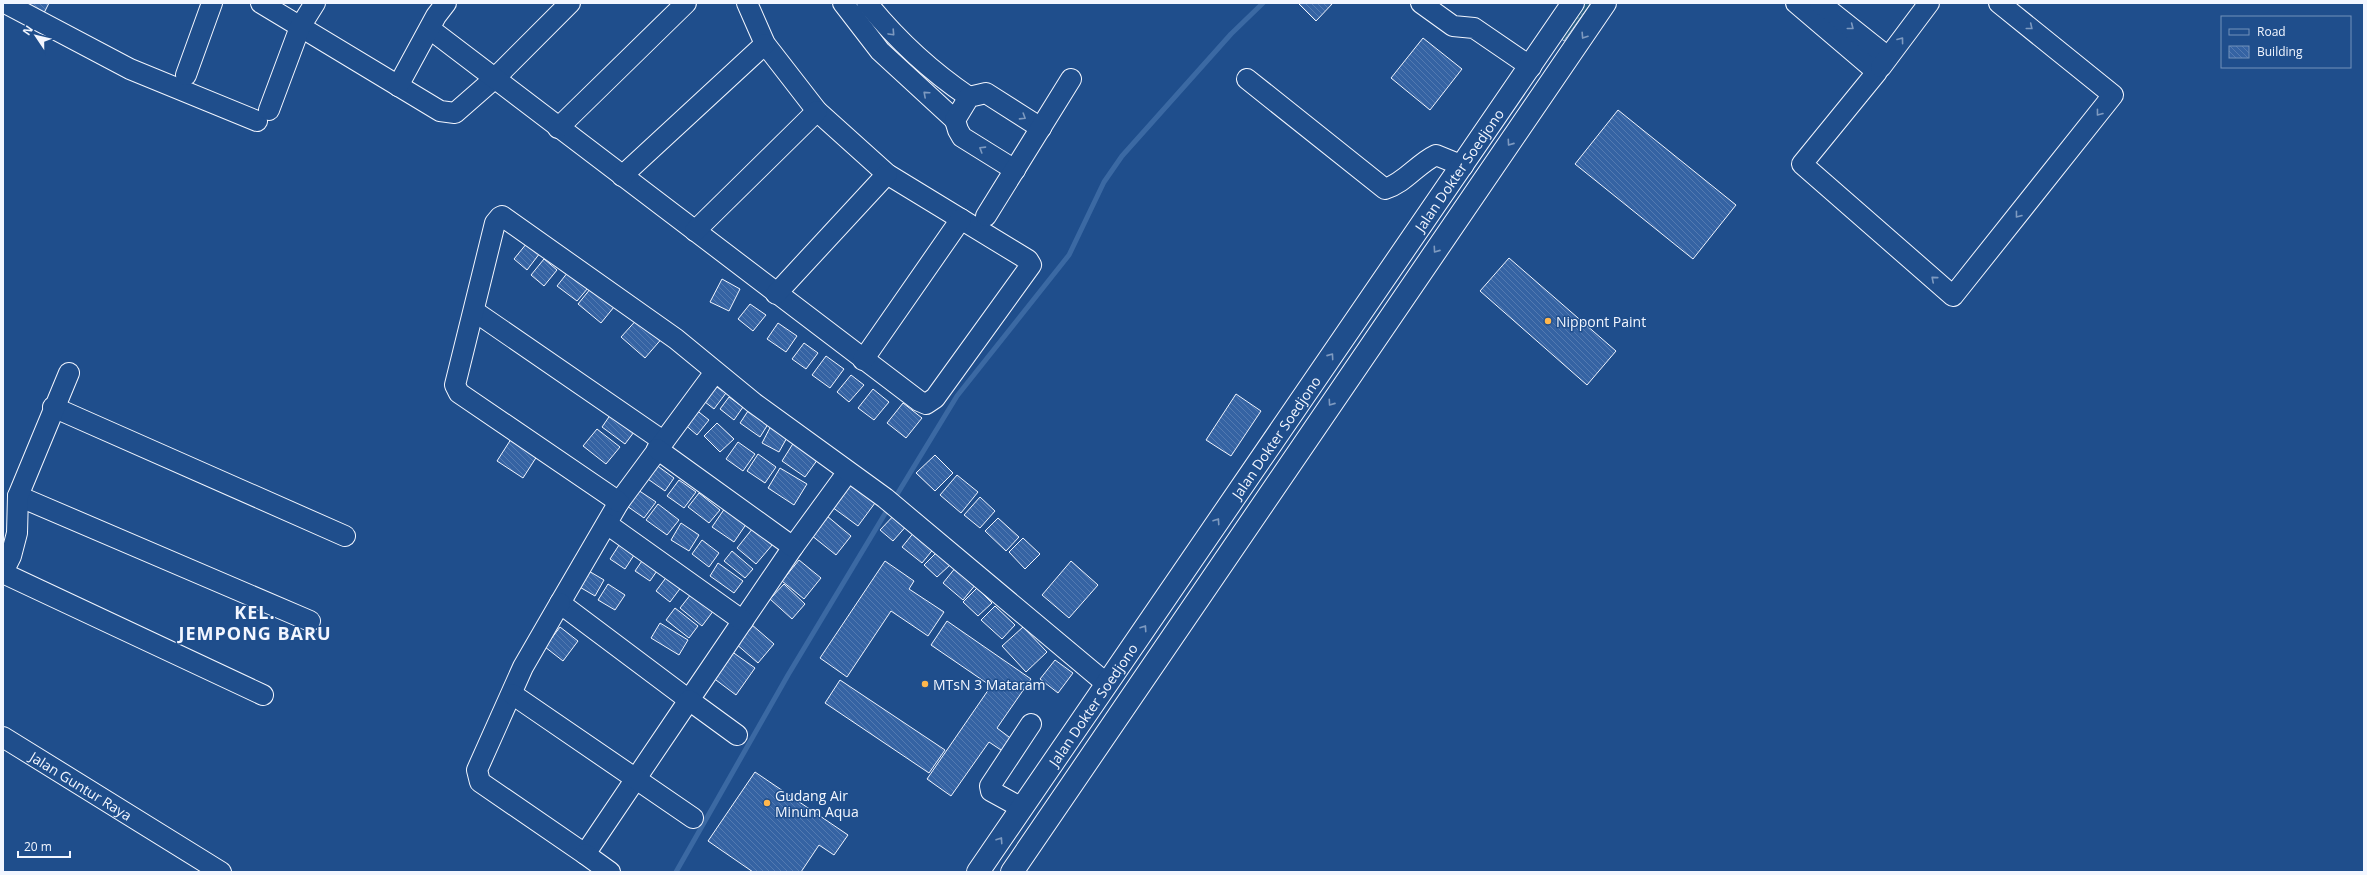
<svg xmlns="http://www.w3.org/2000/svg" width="2367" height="875" font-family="'Open Sans',sans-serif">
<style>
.park{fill:url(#park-dots);stroke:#a8bbd7}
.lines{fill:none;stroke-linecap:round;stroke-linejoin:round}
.stream{stroke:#3b69a3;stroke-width:5}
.building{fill:url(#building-back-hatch);stroke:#f2f6ff}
.minor-casing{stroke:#f2f6ff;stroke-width:22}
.highway-casing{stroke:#f2f6ff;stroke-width:24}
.minor{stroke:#1f4e8c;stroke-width:20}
.highway{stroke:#1f4e8c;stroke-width:22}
.oneway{stroke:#7e9ac0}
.poi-dot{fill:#ffb74d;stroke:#1f4e8c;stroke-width:1.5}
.labels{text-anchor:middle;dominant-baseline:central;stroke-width:3;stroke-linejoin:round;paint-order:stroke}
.street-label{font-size:14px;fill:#f2f6ff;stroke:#1f4e8c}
.poi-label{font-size:14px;fill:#f2f6ff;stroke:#1f4e8c;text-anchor:start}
.district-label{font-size:18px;font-weight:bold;letter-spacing:1px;fill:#f2f6ff;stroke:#1f4e8c}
</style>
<defs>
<pattern id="park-dots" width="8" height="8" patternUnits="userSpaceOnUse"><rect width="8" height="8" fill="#245a82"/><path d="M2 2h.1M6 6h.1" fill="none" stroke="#447295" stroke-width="1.8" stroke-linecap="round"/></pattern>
<pattern id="building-back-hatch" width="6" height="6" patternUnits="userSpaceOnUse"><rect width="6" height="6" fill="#3563a3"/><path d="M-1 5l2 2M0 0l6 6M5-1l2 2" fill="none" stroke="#537ab1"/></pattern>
</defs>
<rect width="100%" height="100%" fill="#1f4e8c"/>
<path class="park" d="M1580 3H1591L1564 41 1558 36Z"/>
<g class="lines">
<path class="stream" d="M893 501 957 396 1069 255 1104 182 1122 156 1231 34 1263 3
M676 872 788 675 889 507"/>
</g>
<path class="building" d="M27 3H49L43 15 26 6Z
M1298 3H1333L1316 21Z
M1423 38 1462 69 1430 110 1391 78Z
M1618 110 1736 205 1693 259 1575 164Z
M527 243 540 253 527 270 514 259Z
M1509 258 1616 351 1587 385 1480 291Z
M544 259 557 270 544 286 531 275Z
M568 272 588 288 577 301 557 286Z
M722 279 740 289 729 311 710 302Z
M591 288 614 307 601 323 578 304Z
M750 304 766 315 753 331 738 319Z
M640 316 664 336 645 358 621 337Z
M778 323 797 336 786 352 767 339Z
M804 343 818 353 806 369 792 359Z
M826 356 844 369 830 388 812 375Z
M851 375 864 385 849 402 837 392Z
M711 383 726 393 714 409 700 398Z
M873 389 889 402 874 420 858 408Z
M1236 394 1261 411 1231 456 1206 440Z
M729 397 743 407 734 420 720 409Z
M903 403 922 418 906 438 887 423Z
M750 408 770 421 760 437 740 423Z
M695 409 709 420 697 435 683 423Z
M613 411 637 428 625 444 602 427Z
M717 423 734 439 720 452 704 436Z
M772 424 789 434 779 452 762 443Z
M597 429 620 447 606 464 583 446Z
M513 436 539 453 523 478 497 461Z
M738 442 755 454 743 471 726 459Z
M794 442 818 459 805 477 782 461Z
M758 454 776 467 765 483 747 471Z
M935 455 953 473 935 491 916 473Z
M655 464 674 478 665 491 645 477Z
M780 468 807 484 794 505 768 488Z
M957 475 978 492 961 513 940 495Z
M679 480 696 492 684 508 667 496Z
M849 483 875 503 858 526 832 507Z
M638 490 656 502 644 518 627 506Z
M699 493 720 510 709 523 688 507Z
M980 497 995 511 980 528 964 515Z
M658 504 679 520 667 535 646 520Z
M725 508 747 523 734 542 712 527Z
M897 512 909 523 893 541 880 530Z
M827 516 851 536 836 555 811 535Z
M998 518 1019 537 1006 551 985 531Z
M681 523 699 535 689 551 671 540Z
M753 528 773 544 756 564 737 548Z
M915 531 935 547 922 563 902 547Z
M1023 538 1040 554 1025 569 1009 552Z
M702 540 719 553 709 567 692 554Z
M621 542 636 552 625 569 610 559Z
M732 551 753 569 745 578 724 561Z
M937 552 950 565 937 577 924 565Z
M646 555 661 565 650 581 635 571Z
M799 560 821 578 804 599 782 581Z
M885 561 914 581 909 589 944 612 928 636 891 611 847 677 820 658Z
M1071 561 1098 585 1069 618 1042 595Z
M718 563 743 581 734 593 710 576Z
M956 567 976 584 963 600 943 583Z
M587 570 604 580 595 596 578 586Z
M671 571 685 582 670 602 656 591Z
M608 584 625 595 615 610 598 600Z
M784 584 805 604 792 619 770 599Z
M977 588 992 603 978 616 963 602Z
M695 589 717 606 702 626 680 608Z
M995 606 1015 625 1002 639 981 620Z
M675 608 698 626 689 638 666 620Z
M947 621 1031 679 997 728 1013 740 1004 752 989 742 951 796 927 779 991 686 931 645Z
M660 623 688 640 679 655 651 638Z
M751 624 774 644 758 663 735 643Z
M560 627 578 641 563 661 545 647Z
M1023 627 1047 652 1026 672 1002 646Z
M731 651 755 668 736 695 712 677Z
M1055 660 1073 673 1058 693 1040 679Z
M840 680 945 750 929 773 825 703Z
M755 772 848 835 834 855 819 845 801 872H753L708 841Z"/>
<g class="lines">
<g class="minor-casing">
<g id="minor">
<path d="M5 3 130 69 257 121"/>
<path d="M261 3 440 111 455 113 495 78 570 3"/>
<path d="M843 3 880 51 955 120"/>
<path d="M867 3C897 40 929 70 969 97"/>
<path d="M1421 3 1453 26 1474 28 1531 67"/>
<path d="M1796 3 1877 72 1802 164 1953 296 2113 95 1999 3"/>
<path d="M1820 3 1888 57"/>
<path d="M430 29 919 401 926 404 935 398 1031 265 1028 260 887 174 817 111 765 44 747 3"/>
<path d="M1881 67 1929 3"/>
<path d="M186 75 212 3"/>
<path d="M1247 79 1385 189C1405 183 1417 164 1436 155L1463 166"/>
<path d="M398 86 436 16 446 3"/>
<path d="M269 110 300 27 315 3"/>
<path d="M558 128 686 3"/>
<path d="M1015 170 962 137 958 130 955 120 969 97 986 93 1041 128"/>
<path d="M622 176 765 44"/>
<path d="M986 216 1071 79"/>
<path d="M695 231 817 111"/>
<path d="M776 294 887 174"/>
<path d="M474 311 663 441"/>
<path d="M863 360 961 219"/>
<path d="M715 372 619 502 560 603 569 610 689 700 793 547 847 473"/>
<path d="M53 407 345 536"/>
<path d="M657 449 793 547"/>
<path d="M18 496 310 621"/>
<path d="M619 502 459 393 455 385 495 223 500 217 502 216 676 339 754 403 885 498 1107 684"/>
<path d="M607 524 743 621"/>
<path d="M3 572 11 556 17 533 18 496 69 373"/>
<path d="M3 573 263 695"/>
<path d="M560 603 523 667 477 770 480 782 585 854 689 700 737 735"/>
<path d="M512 694 693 818"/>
<path id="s1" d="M3 737 221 872"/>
<path d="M1022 808 991 791 990 786 1031 724"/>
<path d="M585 854 610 872"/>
</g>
</g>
<g class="highway-casing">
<g id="highway">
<path id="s2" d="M978 872 1573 3"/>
<path d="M1012 872 1605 3"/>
</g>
</g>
<use href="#minor" class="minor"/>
<use href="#highway" class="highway"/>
</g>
<defs><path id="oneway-chevron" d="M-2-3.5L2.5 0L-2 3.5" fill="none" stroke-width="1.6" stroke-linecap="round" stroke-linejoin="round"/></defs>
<g class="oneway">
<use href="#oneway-chevron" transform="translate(1851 27) rotate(38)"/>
<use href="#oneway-chevron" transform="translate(2030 27) rotate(39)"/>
<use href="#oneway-chevron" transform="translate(892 33) rotate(47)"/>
<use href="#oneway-chevron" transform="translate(1584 36) rotate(123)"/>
<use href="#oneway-chevron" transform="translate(1901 40) rotate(-53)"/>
<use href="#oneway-chevron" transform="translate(926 94) rotate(-138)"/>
<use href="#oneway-chevron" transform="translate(2099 113) rotate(128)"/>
<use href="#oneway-chevron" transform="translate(1023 117) rotate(32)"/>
<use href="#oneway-chevron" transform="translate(1510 143) rotate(125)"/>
<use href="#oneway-chevron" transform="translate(982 149) rotate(-148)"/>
<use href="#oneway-chevron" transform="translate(2018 215) rotate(128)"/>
<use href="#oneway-chevron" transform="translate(1436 250) rotate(125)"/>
<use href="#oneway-chevron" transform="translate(1934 279) rotate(-139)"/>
<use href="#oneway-chevron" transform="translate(1331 356) rotate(-55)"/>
<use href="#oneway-chevron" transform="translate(1331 403) rotate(125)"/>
<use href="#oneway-chevron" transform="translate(1217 521) rotate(-56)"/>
<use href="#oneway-chevron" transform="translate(1144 628) rotate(-56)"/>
<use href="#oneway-chevron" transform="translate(1000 840) rotate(-56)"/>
</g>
<g class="poi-dot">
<circle cx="1548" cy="321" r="4"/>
<circle cx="925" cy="684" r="4"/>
<circle cx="767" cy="803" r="4"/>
</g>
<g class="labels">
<g class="street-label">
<text stroke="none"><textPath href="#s2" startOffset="851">Jalan Dokter Soedjono</textPath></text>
<text stroke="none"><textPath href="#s2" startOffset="527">Jalan Dokter Soedjono</textPath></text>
<text stroke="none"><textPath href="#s2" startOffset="203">Jalan Dokter Soedjono</textPath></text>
<text stroke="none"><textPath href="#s1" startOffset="92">Jalan Guntur Raya</textPath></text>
</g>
<g class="poi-label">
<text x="1556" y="321">Nippont Paint</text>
<text x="933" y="684">MTsN 3 Mataram</text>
<text x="775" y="795">Gudang Air<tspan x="775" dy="16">Minum Aqua</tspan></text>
</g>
<g class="district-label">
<text x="255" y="612">KEL.<tspan x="255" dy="21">JEMPONG BARU</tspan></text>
</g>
</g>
<rect width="2367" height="875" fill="none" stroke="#f2f6ff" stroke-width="8"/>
<rect x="2221" y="16" width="130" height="52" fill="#1f4e8c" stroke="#7391ba"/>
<rect x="2229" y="29" width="20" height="6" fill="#1f4e8c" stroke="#7391ba"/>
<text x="2257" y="36" font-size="12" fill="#f2f6ff">Road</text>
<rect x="2229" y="46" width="20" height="12" fill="url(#building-back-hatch)" stroke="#7391ba"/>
<text x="2257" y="56" font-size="12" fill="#f2f6ff">Building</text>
<g transform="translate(36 36) rotate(305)" stroke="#1f4e8c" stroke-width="3" paint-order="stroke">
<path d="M0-3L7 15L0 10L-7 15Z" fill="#f2f6ff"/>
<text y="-6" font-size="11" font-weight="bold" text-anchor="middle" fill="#f2f6ff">N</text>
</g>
<path d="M18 851v6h52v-6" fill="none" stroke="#f2f6ff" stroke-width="2"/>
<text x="24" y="851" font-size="12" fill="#f2f6ff" stroke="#1f4e8c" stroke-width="3" paint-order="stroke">20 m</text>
</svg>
